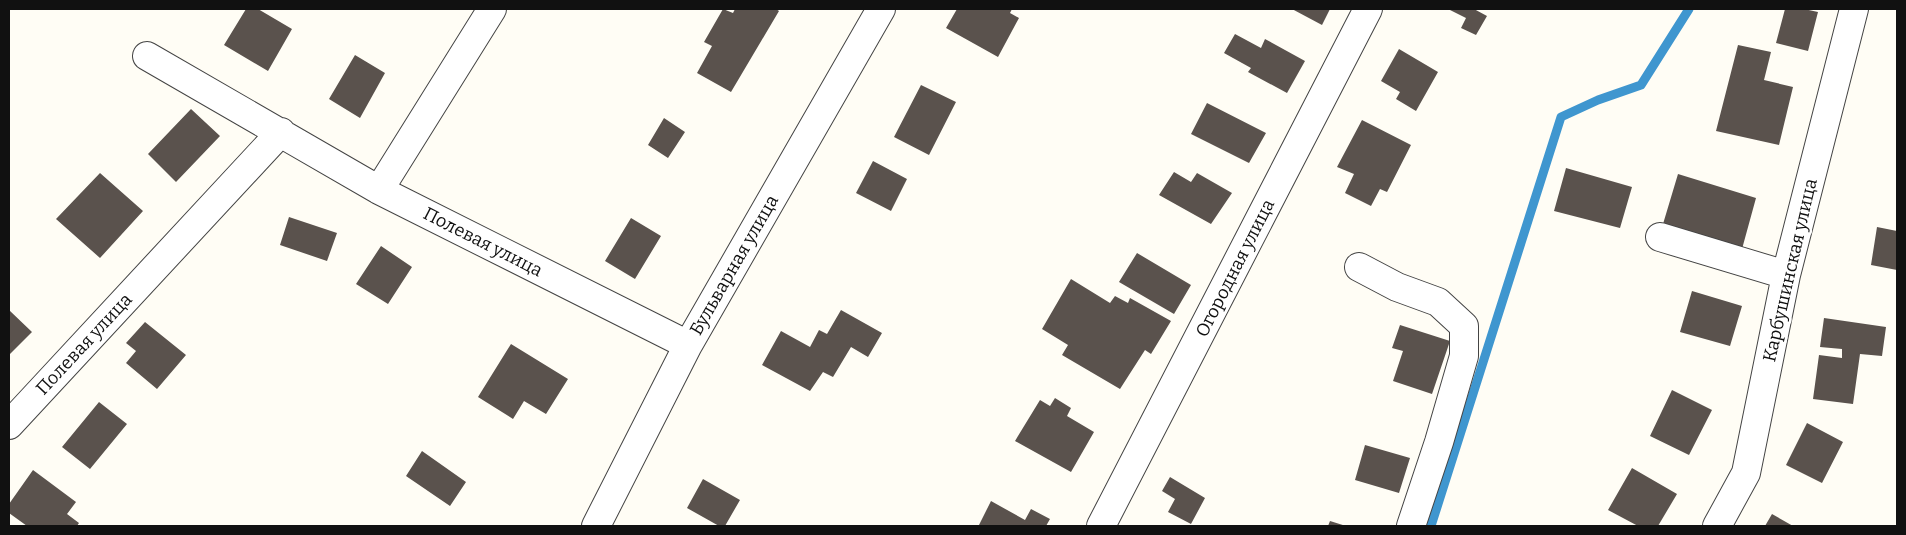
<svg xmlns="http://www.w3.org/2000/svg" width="1906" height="535" font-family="Bitter,serif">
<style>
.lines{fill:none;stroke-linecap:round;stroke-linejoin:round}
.stream{stroke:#3f96cf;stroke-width:9}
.building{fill:#5a524d}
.minor-casing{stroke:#444;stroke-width:30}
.minor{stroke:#fff;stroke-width:28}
.labels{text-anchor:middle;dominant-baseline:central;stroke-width:5;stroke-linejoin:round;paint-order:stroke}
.street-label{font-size:18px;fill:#111;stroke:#fff}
</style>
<rect width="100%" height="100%" fill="#fffdf5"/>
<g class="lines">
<path class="stream" d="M1431 526 1561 117 1598 100 1641 85 1689 9"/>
</g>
<path class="building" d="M246 9H258L292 29 268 71 224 45Z
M723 9 733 13 735 9H776L779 11 731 92 697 73 712 46 704 42Z
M957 9H1012L1010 13 1019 18 998 57 946 28Z
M1292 9H1330L1322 25Z
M1448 9H1474L1487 16 1476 35 1461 28 1466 18Z
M1785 9H1804L1818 12 1808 51 1776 43Z
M1235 34 1261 48 1265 39 1305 61 1287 93 1248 72 1251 68 1224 53Z
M1738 45 1771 52 1764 80 1793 87 1779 145 1716 131Z
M1399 49 1438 72 1416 111 1396 99 1400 92 1381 81Z
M355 55 385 73 360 118 329 99Z
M921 85 956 102 929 155 894 137Z
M1207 103 1266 133 1249 163 1191 134Z
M191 109 220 136 176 182 148 154Z
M664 118 685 132 668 158 648 145Z
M1362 120 1411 145 1387 192 1380 189 1371 206 1345 193 1354 174 1337 167Z
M873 161 907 179 891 211 856 193Z
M1566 168 1632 187 1620 228 1554 211Z
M1174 172 1191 182 1197 173 1232 193 1211 224 1159 195Z
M100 173 143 211 100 258 56 219Z
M1678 174 1756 198 1742 249 1663 224Z
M289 217 337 233 327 261 280 245Z
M631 218 661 236 635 279 605 261Z
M1877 227 1897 231V270L1871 265Z
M381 246 412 267 388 304 356 284Z
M1137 253 1191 285 1174 314 1119 282Z
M1071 279 1110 303 1115 296 1128 303 1130 298 1171 321 1151 354 1145 350 1120 389 1062 355 1068 345 1042 329Z
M1692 291 1742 306 1730 346 1680 332Z
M9 310 32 332 9 355Z
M841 310 882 333 868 357 851 347 833 377 823 372 810 391 762 365 781 331 810 347 819 330 827 334Z
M1824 318 1886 327 1882 356 1860 354 1853 404 1813 399 1819 355 1842 358V349L1820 347Z
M145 322 186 355 157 389 126 363 136 351 126 343Z
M1400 325 1450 341 1432 394 1393 381 1403 351 1392 348Z
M511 344 568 379 546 414 524 401 513 419 478 397Z
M1672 390 1712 410 1689 455 1650 436Z
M1055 398 1071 408 1067 416 1094 432 1071 472 1015 441 1040 400 1050 406Z
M99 402 127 424 90 469 62 447Z
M1807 423 1843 442 1822 483 1786 465Z
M1365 445 1410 458 1399 493 1355 480Z
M422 451 466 482 450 506 406 476Z
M1632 468 1677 494 1658 526H1638L1608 510Z
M33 470 76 502 67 514 79 523 77 526H27L9 513V504Z
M1170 477 1205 498 1191 524 1168 512 1175 499 1162 491Z
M703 479 740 500 725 526H719L687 508Z
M991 501 1025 520 1031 509 1050 519 1046 526H981L979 525Z
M1772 514 1793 526H1765Z
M1330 521 1346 526H1328Z"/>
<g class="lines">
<g class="minor-casing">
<path id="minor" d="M147 56 379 190 688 345
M379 190 492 9
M1660 237 1786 275
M1359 267 1397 287 1438 302 1464 326V356L1439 442 1411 526
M9 425 281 132
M596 526 688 345 881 9
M1101 526 1368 9
M1717 526 1746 473 1786 275 1854 9"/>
</g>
<use href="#minor" class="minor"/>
</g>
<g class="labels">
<g class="street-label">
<text transform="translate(483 242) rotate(27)">Полевая улица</text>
<text transform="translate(734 265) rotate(-60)">Бульварная улица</text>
<text transform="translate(1235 268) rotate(-63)">Огородная улица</text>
<text transform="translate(1790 270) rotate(-77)">Карбушинская улица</text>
<text transform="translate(84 344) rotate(-47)">Полевая улица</text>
</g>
</g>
<rect width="1906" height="535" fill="none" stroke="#111111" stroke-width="20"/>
</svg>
